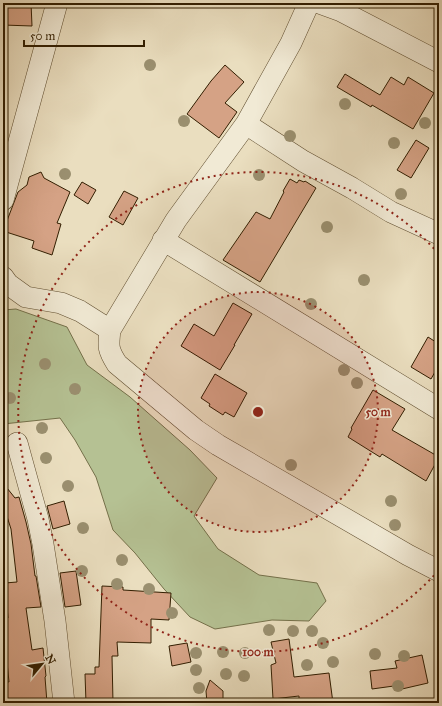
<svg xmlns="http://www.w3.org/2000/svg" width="442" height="706" font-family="'IM FELL Great Primer',serif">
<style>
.green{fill:#b5c193;stroke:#74704a}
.building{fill:#d5a285;stroke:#321e01}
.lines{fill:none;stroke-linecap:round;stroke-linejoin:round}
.minor-casing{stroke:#604e30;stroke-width:22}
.minor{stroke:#f1ead5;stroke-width:21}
.tree{fill:#9a8f6f}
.ring{fill:none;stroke:#8f2418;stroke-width:2;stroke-dasharray:2 4}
.centre{fill:#8f2418;stroke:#f1ead5;stroke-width:2}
.ring-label{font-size:12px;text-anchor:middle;font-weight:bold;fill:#8f2418;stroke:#f1ead5;stroke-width:3;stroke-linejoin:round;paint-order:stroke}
</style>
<rect width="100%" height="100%" fill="#eadebf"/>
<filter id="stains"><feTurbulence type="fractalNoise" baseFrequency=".005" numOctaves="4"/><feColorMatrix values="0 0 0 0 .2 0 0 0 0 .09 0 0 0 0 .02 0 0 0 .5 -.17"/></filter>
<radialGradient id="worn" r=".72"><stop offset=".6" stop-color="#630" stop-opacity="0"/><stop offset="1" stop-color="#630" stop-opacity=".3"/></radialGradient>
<path class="green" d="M16 309 67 327 87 365 130 397 190 450 217 478 194 516 218 549 259 575 317 583 326 601 309 621 272 620 215 629 190 617 164 589 135 553 113 530 96 477 75 440 60 418 3 424V310Z"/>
<path class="building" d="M3 3H31L32 26 3 25Z
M225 65 244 82 225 103 237 112 219 138 187 114 211 81Z
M345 74 380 95 391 77 404 85 408 77 434 93 413 129 372 105 371 107 337 87Z
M416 140 429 148 411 178 397 170Z
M41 172 44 178 70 192 57 223 61 224 52 255 32 248 34 241 3 231 18 192 27 185 29 177Z
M290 179 297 183 299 180 304 182 305 181 316 188 260 282 223 260 256 212 270 219 284 192 283 191Z
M82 182 96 190 88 204 74 195Z
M124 191 138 198 123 225 109 217Z
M233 303 252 314 234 345H235L220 370 181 346 194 324 214 336Z
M428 337 439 344V365L431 379 411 367Z
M215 374 247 393 234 417 225 412 223 415 209 406 210 404 201 398Z
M373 390 405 409 392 430 439 457 426 481 382 454 380 457 348 437 352 429 351 428Z
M3 483 15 498 19 497 26 522 31 544 35 576H36L41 607 26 608 32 650 43 648 46 676 45 677 47 703H3V681L9 682 6 652 3 653V619L8 618 5 583 17 582 11 529 3 504Z
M64 501 70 524 53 529 47 506Z
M76 571 81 605 65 607 60 573Z
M102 586 123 587V590L171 593 169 620 151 619V643L117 642 118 656H112L113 703H86L85 674H95V667H99Z
M289 639 294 677 329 673 333 703H299V696L273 699 271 665 276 663 271 642Z
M187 643 191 662 172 666 169 646Z
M422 655 428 683 402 689 401 685 372 689 370 671 397 668 395 661Z
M210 680 223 691V703H207L206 691Z"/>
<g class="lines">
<g class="minor-casing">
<path id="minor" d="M309 3 291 43 246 124 176 220 110 330C108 347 108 350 117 364L196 430 218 445 408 555 439 571
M319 3 341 11 439 62
M246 124 303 161 352 188 391 212 439 234
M3 200 57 3
M163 240 439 409
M3 277 8 284 26 297 61 303 80 311 110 330
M17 443 38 519 43 544 55 621 64 703"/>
</g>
<use href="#minor" class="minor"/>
</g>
<g class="tree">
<circle cx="150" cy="65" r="6"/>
<circle cx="345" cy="104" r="6"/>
<circle cx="184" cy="121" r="6"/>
<circle cx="425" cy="123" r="6"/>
<circle cx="290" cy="136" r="6"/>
<circle cx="394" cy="143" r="6"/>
<circle cx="65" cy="174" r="6"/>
<circle cx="259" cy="175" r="6"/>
<circle cx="401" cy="194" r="6"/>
<circle cx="327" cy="227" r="6"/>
<circle cx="364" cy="280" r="6"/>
<circle cx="311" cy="304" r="6"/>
<circle cx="45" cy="364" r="6"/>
<circle cx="344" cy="370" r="6"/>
<circle cx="357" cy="383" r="6"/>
<circle cx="75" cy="389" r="6"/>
<circle cx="10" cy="398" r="6"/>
<circle cx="42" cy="428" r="6"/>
<circle cx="46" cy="458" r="6"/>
<circle cx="291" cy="465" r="6"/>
<circle cx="68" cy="486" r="6"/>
<circle cx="391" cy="501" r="6"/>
<circle cx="395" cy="525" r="6"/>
<circle cx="83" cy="528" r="6"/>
<circle cx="122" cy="560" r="6"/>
<circle cx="82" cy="571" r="6"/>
<circle cx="117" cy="584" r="6"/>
<circle cx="149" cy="589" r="6"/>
<circle cx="172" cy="613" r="6"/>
<circle cx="269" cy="630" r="6"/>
<circle cx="293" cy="631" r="6"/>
<circle cx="312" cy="631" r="6"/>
<circle cx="323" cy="643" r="6"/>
<circle cx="223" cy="652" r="6"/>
<circle cx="196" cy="653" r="6"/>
<circle cx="245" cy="653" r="6"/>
<circle cx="375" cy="654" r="6"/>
<circle cx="404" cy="656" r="6"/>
<circle cx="333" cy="662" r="6"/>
<circle cx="307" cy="665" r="6"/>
<circle cx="196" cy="670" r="6"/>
<circle cx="226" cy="674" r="6"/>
<circle cx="244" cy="676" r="6"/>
<circle cx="398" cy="686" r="6"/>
<circle cx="199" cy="688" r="6"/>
</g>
<circle cx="258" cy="412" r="120" fill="#8f2418" fill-opacity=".12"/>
<g class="ring">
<circle cx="258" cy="412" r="120"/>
<path d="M438 571A240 240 0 1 1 438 253"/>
</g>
<circle cx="258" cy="412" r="6" class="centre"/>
<g class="ring-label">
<text x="378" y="416">50 m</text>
<text x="258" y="656">100 m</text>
</g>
<rect width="442" height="706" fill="none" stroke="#eadebf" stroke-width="16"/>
<rect x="4" y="4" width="434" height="698" fill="none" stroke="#321e01" stroke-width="2"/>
<rect x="8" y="8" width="426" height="690" fill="none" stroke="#321e01"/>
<g transform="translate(42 664) rotate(61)" stroke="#f1ead5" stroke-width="3" paint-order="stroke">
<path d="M0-3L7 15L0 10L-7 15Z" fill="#321e01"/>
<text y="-6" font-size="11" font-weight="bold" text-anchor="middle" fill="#321e01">N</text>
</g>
<path d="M24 40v6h120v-6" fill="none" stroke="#321e01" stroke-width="2"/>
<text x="30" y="40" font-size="12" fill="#321e01" stroke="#f1ead5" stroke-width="3" paint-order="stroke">50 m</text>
<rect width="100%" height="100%" filter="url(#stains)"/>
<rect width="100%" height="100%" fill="url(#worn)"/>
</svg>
